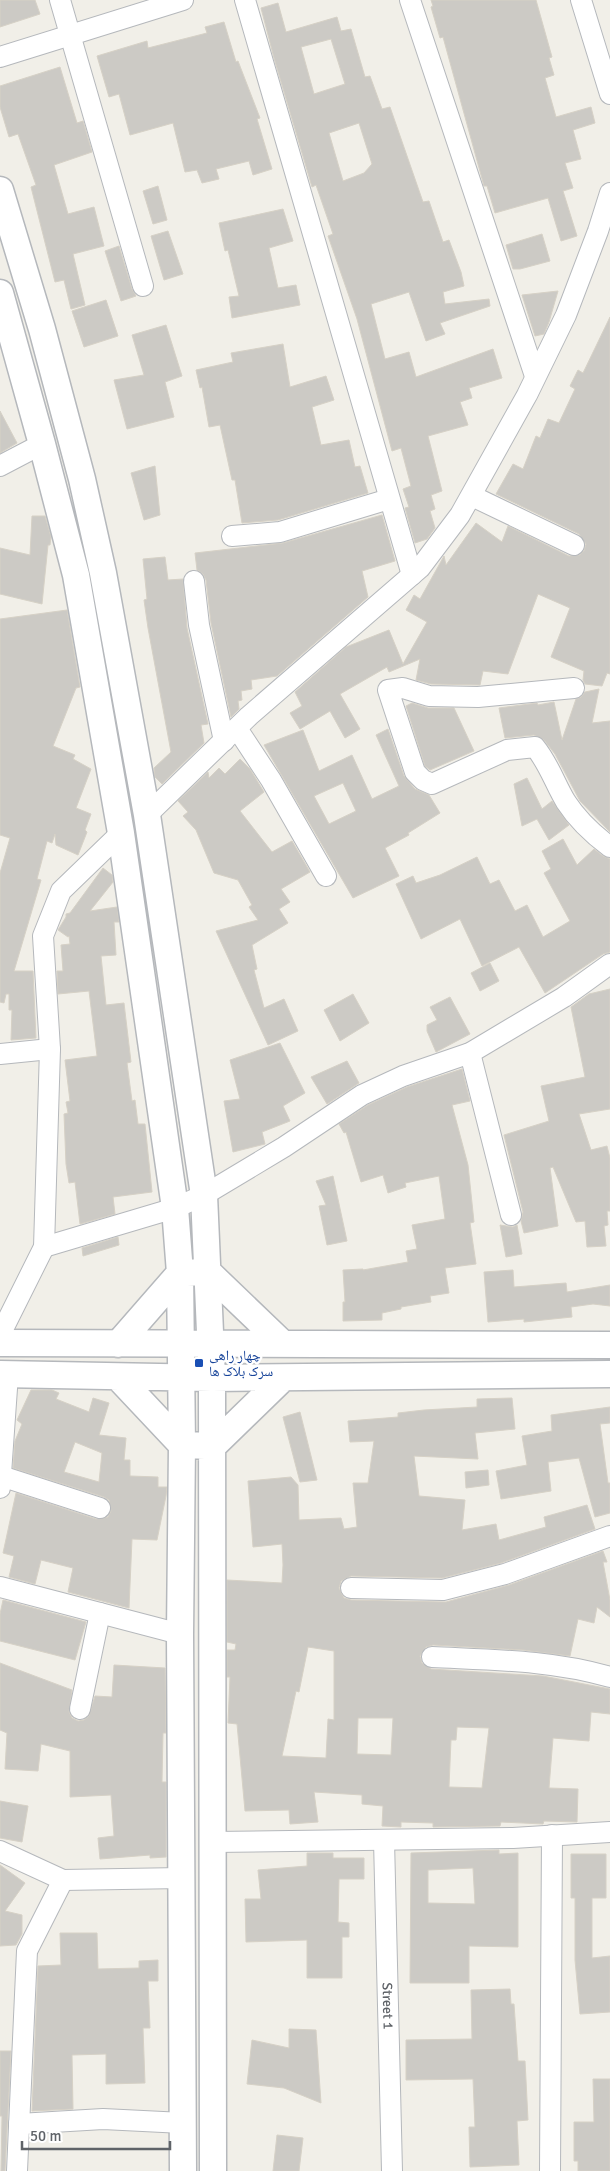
<svg xmlns="http://www.w3.org/2000/svg" width="610" height="2171" font-family="Signika,'Noto Naskh Arabic',sans-serif">
<style>
.building{fill:#cccac5;stroke:#d6d1c6;fill-rule:evenodd}
.lines{fill:none;stroke-linecap:round;stroke-linejoin:round}
.minor-casing{stroke:#b5b8bc;stroke-width:22}
.tertiary-casing{stroke:#b5b8bc;stroke-width:29}
.minor{stroke:#fff;stroke-width:20}
.tertiary{stroke:#fff;stroke-width:26}
.transit-dot{fill:#1a4fb4;stroke:#fff;stroke-width:2}
.labels{text-anchor:middle;dominant-baseline:central;stroke-width:4.5;stroke-linejoin:round;paint-order:stroke}
.transit-label{font-size:14px;fill:#164399;stroke:#fff;text-anchor:start}
.street-label{font-size:14px;fill:#5f6368;stroke:#fff}
</style>
<rect width="100%" height="100%" fill="#f1efe8"/>
<path class="building" d="M0 0H35L40 14 0 27Z
M431 0H536L552 57 549 58 554 75 545 78 556 117 591 107 595 123 573 130 581 159 565 163 573 188 563 191 577 236 561 241 548 198 495 213 487 186H484L443 37 440 38 431 7 433 6Z
M278 3 286 32 337 17 341 31 351 29 365 77 370 76 382 109 390 107 423 202 429 201 443 242 449 240 461 272 464 286 443 292 445 304 489 299 490 306 440 323 445 334 426 341 409 292 371 304 385 359 409 352 416 377 493 349 502 378 469 388 472 398 460 402 468 425 428 436 442 491 431 495 435 509 430 511 435 528 427 539 415 543 405 508 409 507 403 489 411 486 401 448 392 451 357 319 328 236 333 234 316 185 312 187 274 58 261 8ZM331 39 345 84 314 94 301 47ZM359 123 372 164 364 173 343 181 329 133Z
M224 22 236 62 238 61 260 118 257 119 272 169 253 175 249 161 216 169 219 179 202 183 197 170 185 172 173 123 130 135 119 94 109 97 97 56 147 41 148 48 207 33 205 27Z
M60 67 77 123 83 121 92 152 54 165 68 214 94 207 104 246 73 254 85 305 71 309 64 280 55 282 31 187 36 185 18 134 9 137 0 107V86Z
M158 186 167 220 153 224 143 191Z
M283 209 293 241 269 248 278 288 296 285 300 305 232 318 229 297 239 296 228 250 225 251 219 223Z
M168 231 183 274 164 280 151 236Z
M542 234 550 261 520 269H513L506 245Z
M119 246 132 289 136 296 121 301 105 251Z
M558 291 549 322 544 334 535 336 522 295Z
M106 300 118 336 84 347 72 311Z
M610 317V674L607 673 602 686 585 684 583 680 584 671 551 657 570 608 538 594 508 674 483 671 480 685 431 684 416 680 420 659 389 672 387 667 340 694 360 729 345 738 330 711 300 729 290 713 302 706 295 692 346 647 389 630 403 664 427 622 406 610 414 595 420 599 444 556 446 565 476 523 502 542 508 526 569 556 580 555 584 551 586 544 579 534 496 494 513 464 523 469 536 436 540 438 548 419 559 423 575 389 570 386 578 370 583 373Z
M166 325 182 376 165 382 174 417 127 429 114 380 144 375 132 335Z
M283 344 290 387 326 376 334 400 312 407 321 445 349 440 355 467 360 466 368 493 278 520 242 523 235 480H232L220 425 209 427 202 387 200 388 196 370 233 362 231 353Z
M0 411 17 443 0 453Z
M155 466 160 515 144 520 131 473Z
M382 515 395 561 362 571 368 597 277 676 251 680 252 689 241 691 242 700 238 701 239 709 231 717 211 623 206 580 203 574 197 570 195 553 283 543Z
M32 516H45L51 537 50 545H48L42 604 0 594V548L30 555Z
M165 557 168 580 183 579 187 628 208 724 201 725 204 743 162 784 155 777 154 768 171 752 148 628 144 600 147 599 143 559Z
M67 610 80 687 76 688 53 746 75 755 73 759 91 769 76 808 91 814 85 830 87 832 78 855 56 845 55 834 52 843 47 841 37 879 41 880 14 971H33L36 1038 11 1040 12 1010H9V994H6L4 1003 0 1002V873L10 838 0 835V619Z
M599 689 592 723 610 721V832L580 801 555 754 544 740 534 735 505 738 499 708 537 703 538 705 554 702 562 740 576 699 581 697 585 692Z
M412 703 428 708H454L474 751 430 770 425 766 406 706Z
M388 729 404 776 415 789 429 795 440 813 408 833 409 835 385 848 399 876 353 898 264 745 303 730 319 771 352 755 372 799 399 786 376 735ZM343 783 356 811 329 824 314 796Z
M240 759 250 769 264 792 240 811 272 852 292 841 310 872 281 889 290 902 279 909 288 923 252 945 257 969 254 970 264 1008 284 999 298 1031 268 1045 216 931 258 920 249 907 252 905 238 880 214 873 196 830 183 816 188 812 178 801 208 772 209 778 219 768 225 774Z
M527 778 542 809 552 801 569 825 549 840 537 819 522 826 514 784Z
M563 839 577 865 594 849 603 856 610 859V952L603 954 545 993 519 947 482 966 460 919 421 939 396 884 413 876 416 883 440 875 477 857 490 884 499 880 515 911 527 905 543 937 570 921 544 873 551 869 542 851Z
M103 868 112 875 113 882 90 911 117 907 119 922H114L116 955 101 956 106 1005 124 1003 131 1062 127 1063 132 1101 135 1100 138 1124H145L152 1192 113 1197 115 1214 80 1224 75 1182 69 1183 66 1164 64 1114 68 1113 66 1102 70 1101 65 1060 97 1056 89 991 58 994 57 971H63L61 945 70 944 69 936 68 937 58 930 66 917V914L70 913Z
M490 963 499 981 480 991 471 973Z
M610 989V1109L579 1114 591 1150 607 1146 610 1158V1211H607L608 1225 604 1226 606 1246 587 1247 585 1221 576 1222 553 1167 550 1168 558 1226 524 1233 521 1221 523 1212 504 1135 549 1121 541 1086 585 1077 571 1007 589 994Z
M353 994 369 1023 340 1041 324 1010Z
M450 997 470 1034 436 1052 427 1031V1025L437 1020 430 1007Z
M280 1043 305 1093 283 1106 290 1121 262 1132 265 1144 233 1152 224 1101 240 1099 230 1060Z
M347 1061 359 1083 327 1104 311 1077Z
M462 1069 470 1101 452 1105 468 1165 474 1222 470 1223 476 1264 445 1268 449 1293 430 1296 431 1302 401 1307V1309L382 1313V1320L343 1321V1302H345L343 1270 363 1269V1270L408 1262 406 1251 417 1249 412 1225 445 1219 439 1176 405 1183 406 1187 388 1193 383 1175 361 1182 346 1132 344 1133 339 1124 368 1105 407 1087Z
M333 1176 347 1241 327 1245 319 1206 326 1205 316 1181Z
M500 1225 513 1227 517 1225 522 1254 506 1257Z
M118 1237 119 1245 83 1256 82 1248Z
M513 1270 514 1287 566 1283 567 1292 610 1285V1306L593 1304 571 1307 572 1317 524 1322V1319L488 1322 484 1272Z
M31 1390H52L59 1393 56 1399 89 1412 93 1398 109 1403 99 1435 126 1438 124 1460H130V1476L158 1477V1487H167L166 1496 157 1540 132 1539 129 1608 68 1592 73 1568 41 1560 35 1584 9 1577 14 1556 3 1553 16 1493 96 1519 108 1517 111 1511 109 1500 104 1497 13 1468 15 1441 22 1424 17 1420ZM75 1442 102 1453 99 1482 64 1472Z
M512 1398 515 1429 475 1433 478 1459 414 1456 419 1496 465 1500 462 1530 496 1524 499 1540 546 1527 544 1517 587 1505 595 1529 501 1563 442 1578 351 1576 341 1581 339 1588 344 1598 351 1600 446 1602 509 1585 603 1551 607 1562H603L610 1600V1617L597 1607 594 1623 578 1619 570 1656 523 1650 433 1645 426 1647 420 1656 422 1663 431 1669 543 1676 610 1689V1714L591 1712 589 1741 553 1738 549 1788 578 1789 577 1822 544 1821 543 1824 501 1822 500 1826 433 1827V1823L401 1822V1827L382 1826 383 1806 362 1804V1795L314 1792 318 1822 290 1824 289 1810 245 1811 237 1724 228 1723 230 1677H227V1650H235L236 1644 227 1642V1580L282 1583 283 1565 282 1544 253 1547 248 1481 291 1477 298 1485 299 1520 341 1518 344 1529 357 1527 353 1483H368L374 1441 350 1442 348 1421 398 1417V1413L424 1410 477 1407V1399ZM308 1647 334 1651V1720L328 1719 326 1758 282 1756 296 1691 299 1692ZM358 1718H393L391 1755 357 1754ZM457 1727 489 1728 482 1788 449 1787 451 1740H456Z
M610 1407V1423L600 1424 608 1483H610V1513L595 1517 579 1458 548 1462 551 1491 501 1499 496 1471 527 1465 522 1436 552 1431 551 1415Z
M300 1412 317 1480 300 1482 283 1417Z
M488 1470 489 1485 466 1488 465 1472Z
M3 1600 86 1622 75 1660 0 1641V1614Z
M0 1663 72 1690 69 1712 72 1718 78 1721 84 1720 89 1716 95 1696 112 1697 114 1665 165 1668 166 1733H163L162 1782H166V1857L150 1858V1855L100 1859 98 1838 114 1836 111 1795 70 1797V1751L41 1744 38 1771 5 1769 7 1733 0 1730Z
M0 1801 28 1806 22 1842 0 1838Z
M499 1850V1854L518 1853V1947L469 1946V1983H410L411 1853ZM473 1868 475 1904 428 1903V1870Z
M307 1853H333V1858H364V1879H339L338 1922 349 1923V1937H342V1978H307V1940L246 1942 245 1899H261L258 1870 307 1866Z
M571 1854H606V1898H592V1958L610 1956V2012L580 2014 575 1960V1898H571Z
M0 1865 25 1883 5 1911 22 1915V1934L16 1945 0 1946Z
M60 1933H97L98 1969 139 1968V1961L158 1960V1981H148L150 2028H143L145 2083 106 2084V2054L72 2055 73 2109 32 2111 38 1966 61 1965Z
M510 1989 511 2004H514L518 2061H525L526 2080 528 2120 517 2121 519 2165 470 2167 469 2127H475L473 2079 406 2080V2040L472 2039 471 1990Z
M289 2029 316 2030 321 2103 284 2088 247 2084 252 2040 289 2048Z
M0 2051H11L5 2171H1L2 2116H0Z
M593 2079H610V2171H578V2161H574V2122H594Z
M277 2135 303 2138 299 2171H273Z"/>
<g class="lines">
<g class="minor-casing">
<g id="minor">
<path d="M60 0 143 286"/>
<path d="M245 0 412 575"/>
<path d="M410 0 535 376"/>
<path d="M581 0 610 94"/>
<path d="M0 57 183 0"/>
<path d="M0 466 42 444"/>
<path d="M472 496 574 545"/>
<path d="M232 536 280 532 389 499"/>
<path d="M194 581 199 625 224 741"/>
<path d="M574 688 478 697 429 696 403 688 388 690 415 772 423 780 432 784 507 750 535 747C549 764 555 784 566 802 577 819 594 835 610 847"/>
<path d="M238 730 271 780 326 876"/>
<path d="M147 815 249 716 420 568 460 515 527 395 566 315 598 231 610 193"/>
<path d="M470 1053 511 1215"/>
<path d="M0 1054 50 1049"/>
<path d="M44 1247 175 1208 204 1195 284 1147 362 1095 403 1076 470 1053 564 997 610 964"/>
<path d="M0 1335 44 1247 50 1049 43 936 61 891 121 833"/>
<path d="M1 1476 100 1508"/>
<path d="M0 1488 8 1374"/>
<path d="M0 1587 180 1634"/>
<path d="M351 1588 443 1590 505 1574 610 1536"/>
<path d="M432 1657C492 1660 552 1660 610 1677"/>
<path d="M80 1709 100 1613"/>
<path id="s1" d="M384 1840 392 2171"/>
<path d="M213 1842 513 1838 610 1832"/>
<path d="M0 1851 63 1880 182 1878"/>
<path d="M19 2124 103 2119 183 2123"/>
<path d="M17 2171 27 1951 63 1880"/>
<path d="M550 2171 552 1835"/>
</g>
</g>
<g class="tertiary-casing">
<path id="tertiary" d="M0 190 42 329 82 479 103 573 147 815 204 1195 212 1378 213 2171
M0 293 42 444 76 575 121 833 175 1208 180 1273 182 1445 180 1634 183 2171
M0 1343 610 1345
M118 1344 180 1273 208 1272 283 1344
M0 1374 212 1378 610 1374
M118 1377 182 1445 213 1446 283 1378"/>
</g>
<use href="#minor" class="minor"/>
<use href="#tertiary" class="tertiary"/>
</g>
<rect class="transit-dot" x="194" y="1358" width="10" height="10" rx="2.5"/>
<g class="labels">
<g class="transit-label">
<text x="209" y="1355">چهار راهی<tspan x="209" dy="16">سرک بلاک ها</tspan></text>
</g>
<g class="street-label">
<text stroke="none"><textPath href="#s1" startOffset="166">Street 1</textPath></text>
</g>
</g>
<path d="M22 2141v8h148v-8" fill="none" stroke="#5f6368" stroke-width="2.5"/>
<text x="30" y="2141" font-size="15" fill="#5f6368" stroke="#ffffff" stroke-width="4" paint-order="stroke">50 m</text>
</svg>
